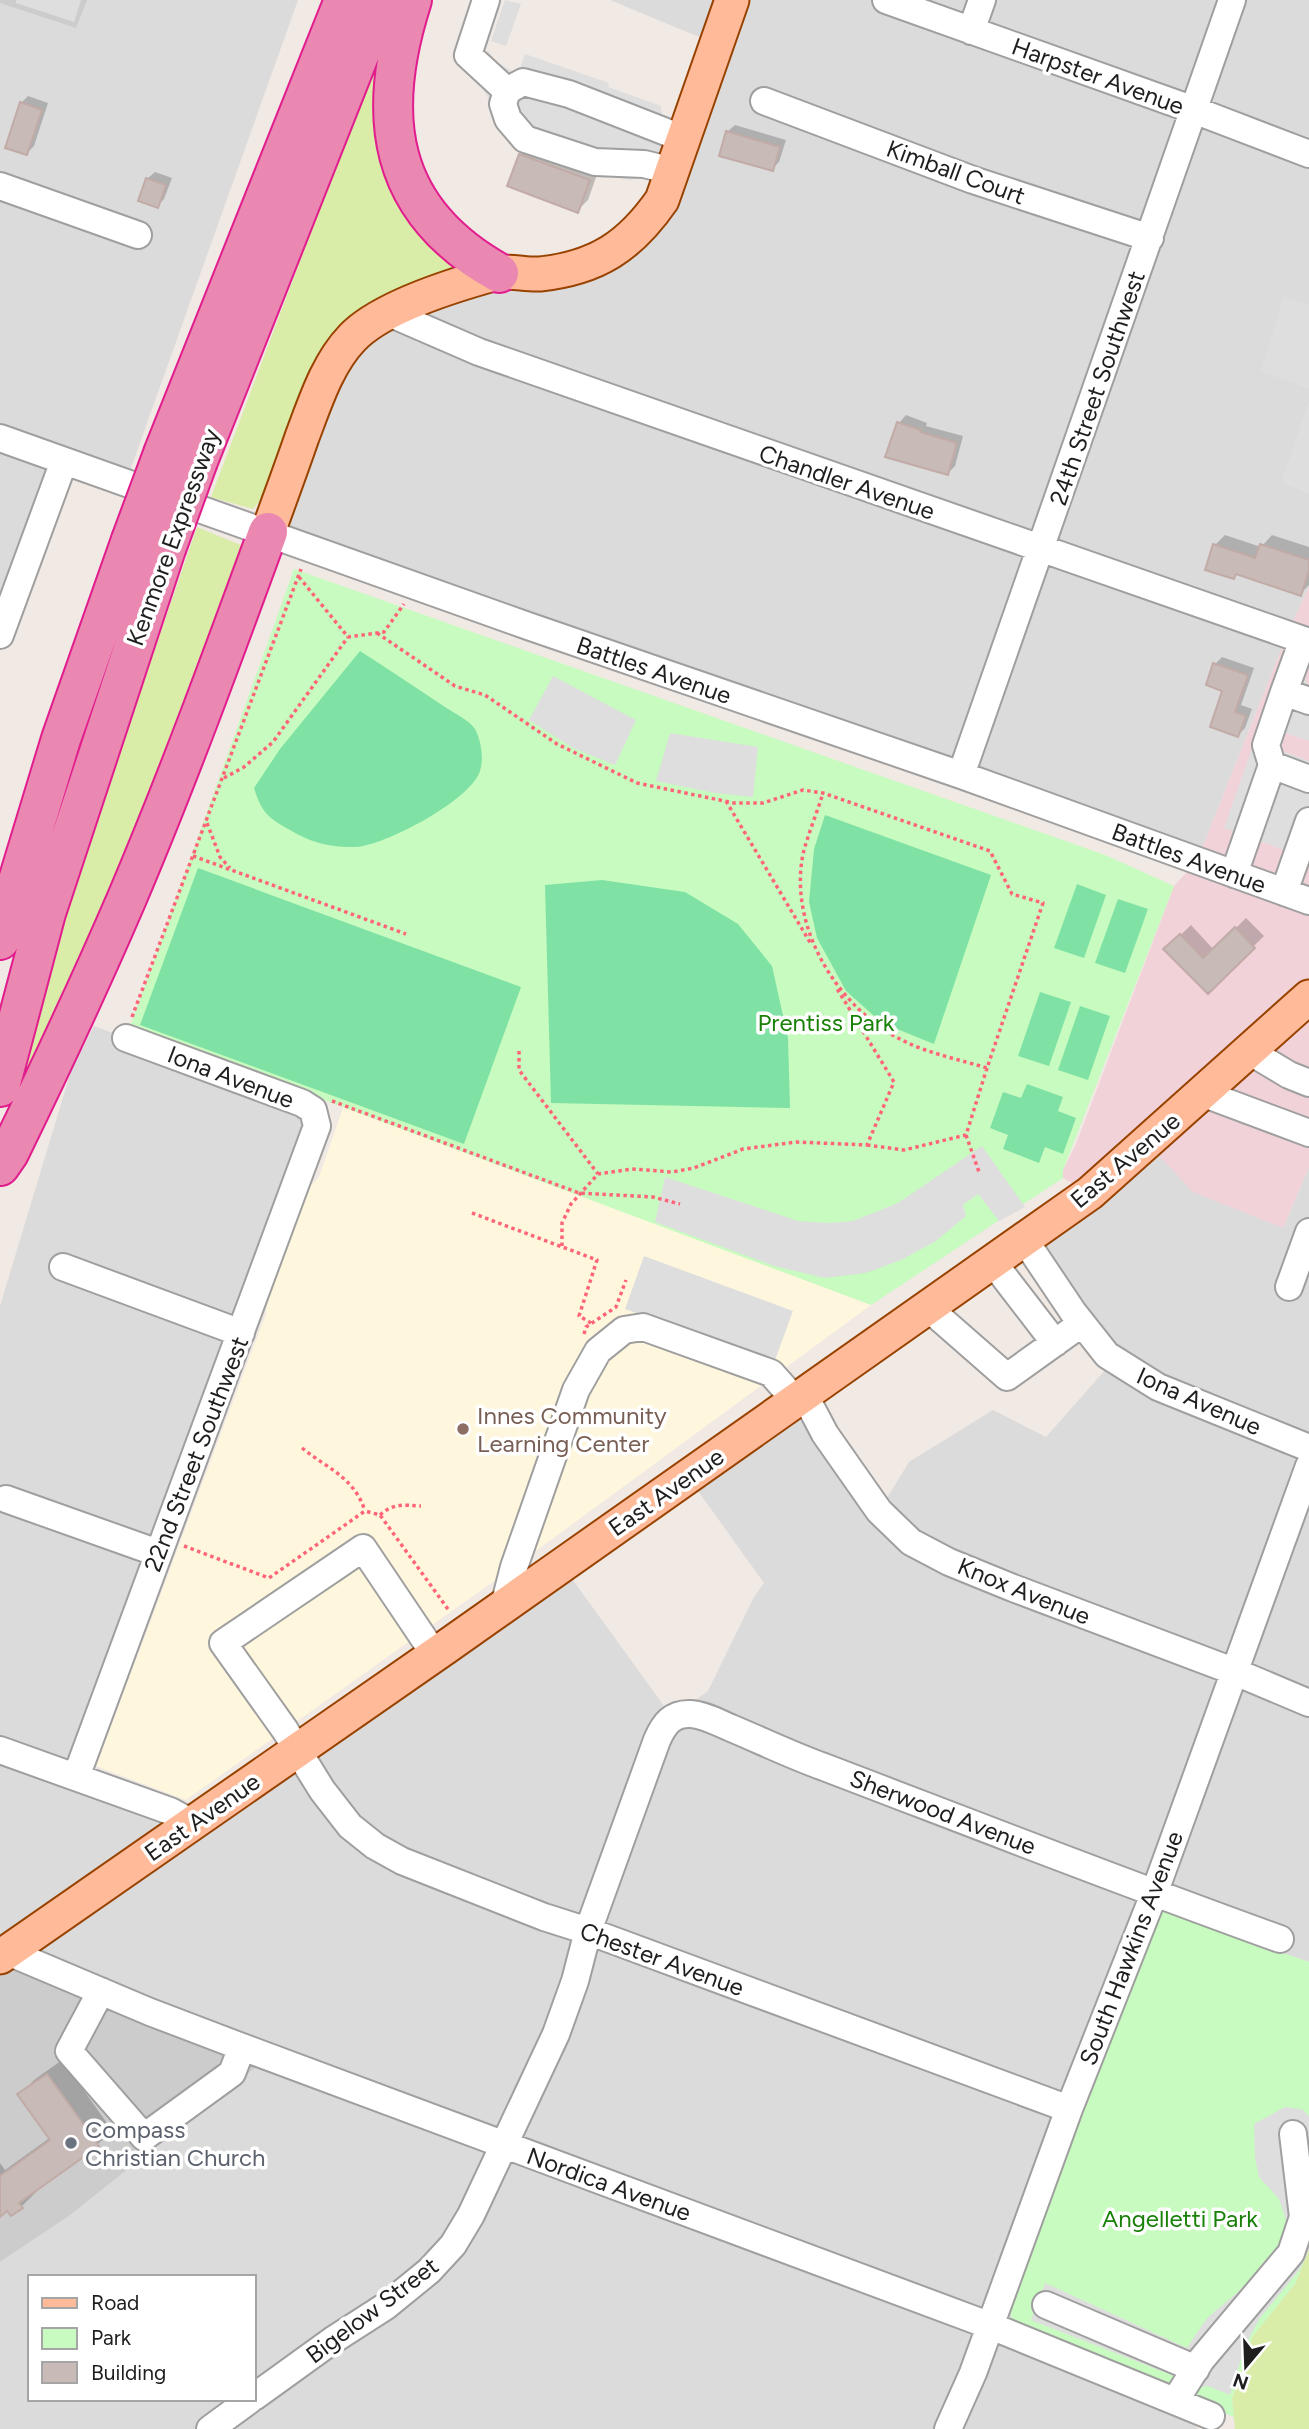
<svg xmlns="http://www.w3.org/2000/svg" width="1309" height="2429" font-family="Figtree,sans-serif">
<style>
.residential{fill:#dcdbdb;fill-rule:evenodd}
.commercial{fill:#f1d2d8}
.education{fill:#fff7dd}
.religious{fill:#ccc}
.grass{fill:#d9eca8}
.park{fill:#c8fbbf}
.pitch{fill:#7fe2a4}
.parking{fill:#dedede}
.shadow{fill:#0003}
.building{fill:#c7bab7;stroke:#c2aba6;stroke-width:2}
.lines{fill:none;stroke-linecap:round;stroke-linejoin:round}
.minor-casing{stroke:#9f9f9f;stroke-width:30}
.major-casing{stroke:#984200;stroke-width:37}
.highway-casing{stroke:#e11d8e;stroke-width:42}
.path{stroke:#ff6579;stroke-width:3.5;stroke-dasharray:3.5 3.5;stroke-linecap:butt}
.minor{stroke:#fff;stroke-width:26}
.major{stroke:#fb9;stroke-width:33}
.highway{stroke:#ea88b1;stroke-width:38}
.highway-bridge-casing{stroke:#e11d8e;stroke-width:42;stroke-linecap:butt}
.highway-bridge{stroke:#ea88b1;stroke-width:38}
.education-dot{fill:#8d6e63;stroke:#fff;stroke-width:2.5}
.worship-dot{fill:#6b7280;stroke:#fff;stroke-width:2.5}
.labels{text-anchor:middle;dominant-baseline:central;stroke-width:7;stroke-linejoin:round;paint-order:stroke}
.street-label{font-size:24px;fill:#1e1e1e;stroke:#fff}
.park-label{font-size:24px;fill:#198107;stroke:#fff}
.education-label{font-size:24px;fill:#785e54;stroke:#fff;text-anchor:start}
.worship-label{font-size:24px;fill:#5b616d;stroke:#fff;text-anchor:start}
</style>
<rect width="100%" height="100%" fill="#f0e9e4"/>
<path class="residential" d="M0 0H298L126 482 64 461 0 634Z
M610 0H1309V305L1262 371 1309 388V403L1282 482 1309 493V587L1287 635 1197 861 268 532 353 336 628 241 716 44Z
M94 1026 302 1103 313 1110 76 1777 192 1823 562 1565 672 1717 708 1691 754 1597 764 1583 688 1477 804 1394 879 1511 909 1462 993 1410 1046 1437 1114 1360 1024 1239 1148 1144 1283 1228 1309 1167V1962L1157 1909 1175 2401 1198 2429H0V2262L69 2216 269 2057 0 1957V1306L71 1071ZM30 2277H254V2399H30Z"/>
<path class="commercial" d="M1309 587V1167L1283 1228 1193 1192 1148 1144 1090 1193 1063 1178V1170L1076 1144 1174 886 1197 861 1287 635Z"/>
<path class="education" d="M344 1105 871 1305 514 1567 186 1800 96 1766 266 1314V1295L308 1189 319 1177Z"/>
<path class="religious" d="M0 0H87L76 28 0 3Z
M0 1957 269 2057 69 2216 0 2262Z"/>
<path class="grass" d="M380 49 382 159 390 189 418 230 469 272 396 292 264 496 253 509 211 497Z
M197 527 243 546 135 857 8 1129 37 1012 90 838Z
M1309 2249V2429H1235L1232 2399 1252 2337 1295 2284Z"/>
<path class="park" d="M294 569 1105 855 1174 886 1063 1170V1178L871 1305 217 1060 131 1024Z
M1157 1909 1309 1962V2249L1295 2284 1252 2337 1232 2399 1234 2417 1023 2332C1014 2323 1009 2317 1010 2303Z"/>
<path class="pitch" d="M360 651C389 670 417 688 445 707 454 713 469 720 475 729 481 740 484 758 480 771 471 800 386 845 356 847 331 848 312 843 290 830 267 817 262 813 254 788L280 749Z
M825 815 991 875 934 1044 882 1023 846 991 817 938 809 902 814 849Z
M198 868 521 987 464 1144 140 1025Z
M602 880 685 892 738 924 772 966 788 1038 790 1108 551 1103 545 885Z
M1077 884 1106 895 1084 958 1054 948Z
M1118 899 1148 909 1125 973 1095 963Z
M1040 992 1071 1002 1049 1066 1018 1056Z
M1080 1006 1110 1016 1088 1080 1058 1070Z
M1027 1084 1063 1097 1058 1111 1076 1118 1063 1154 1045 1147 1039 1163 1003 1149 1008 1135 990 1128 1003 1092 1021 1098Z"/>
<path class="parking" d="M16 0H81L74 22 16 3Z
M505 0 521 4 506 46 491 41Z
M488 51 497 63 514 72 521 66 525 54 609 83 608 87 661 106 663 125 667 128 652 174 631 180 612 177 515 143 500 125 478 76Z
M1284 296 1309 305V388L1261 371Z
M1309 403V493L1282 482Z
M1279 672 1307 681 1309 687V741L1282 732 1277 749 1309 761V859L1224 828Z
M553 676 636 720 615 765 573 748 529 720Z
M670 733 758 747 753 797 715 793 656 781Z
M982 1146 1025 1207 999 1221 978 1194 963 1205 966 1216 936 1241 901 1260 866 1273 825 1278 774 1266 655 1222 665 1177 798 1221 829 1223 853 1221 898 1203Z
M644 1256 793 1311 774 1363 625 1309Z
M1285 2107 1302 2109 1309 2116V2250L1300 2269 1260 2318 1245 2346 1230 2395 1208 2386 1202 2387 1031 2320 1045 2283 1187 2348 1207 2318 1237 2293 1269 2259 1281 2240 1286 2220 1279 2199 1259 2177 1255 2157 1254 2124Z"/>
<path class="shadow" d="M28 96 48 103 34 146 27 153 21 103Z
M735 125 786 140 779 162 772 169 727 132Z
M532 144 599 169 588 200 577 211 521 155Z
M155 172 172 178 164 199 157 206 147 179Z
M906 415 927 423 926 426 963 436 955 466 948 473 888 455 899 423Z
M1225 535 1261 547 1272 535 1309 547V585L1300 594 1238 573 1233 577 1215 545Z
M1222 657 1254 668 1241 705 1252 709 1245 728 1238 735 1215 664Z
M1246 918 1264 936 1208 991 1166 949 1191 925 1214 950Z
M62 2060 112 2130 97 2145 35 2189 36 2192 22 2206 8 2209 0 2214V2163L5 2170 51 2137 20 2095 34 2080Z"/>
<path class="building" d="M20 102 42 110 27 155 5 148Z
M726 131 780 147 773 171 719 156Z
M519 154 590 180 578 213 507 186Z
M146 178 166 185 158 208 138 201Z
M897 422 921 430 920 432 957 443 948 475 885 457Z
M1213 544 1255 558 1260 544 1309 560V570L1301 596 1236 574 1234 579 1205 570Z
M1213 663 1248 675 1235 712 1246 716 1238 737 1210 727 1222 691 1206 685Z
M1235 927 1255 948 1208 994 1163 949 1180 934 1203 958Z
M47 2074 99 2146 19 2203 23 2208 11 2216 7 2211 0 2217V2176L50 2140 17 2094Z"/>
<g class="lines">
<g class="minor-casing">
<path id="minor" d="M486 0 468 55 507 91
M886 0 1194 110 1309 154
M971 31 982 0
M764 101 973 180 1150 238
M673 171 644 164 595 162 525 139 508 119 503 104 507 91 523 82 569 94 684 139
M0 186 138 235
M389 313 479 352 1309 642
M0 438 528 626 961 775 1309 901
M0 635 64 461
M1303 640 1284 692 1309 701
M1272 765 1309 779
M961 775 1232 0
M1234 874 1272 765 1266 745 1284 692
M1284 892 1309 821
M1249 1051 1289 1075 1309 1083
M1202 1093 1309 1133
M1024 1239 1073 1312 1107 1355 1158 1387 1309 1448
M992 1261 1055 1343
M63 1267 241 1333
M1289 1287 1309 1232
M927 1307 1007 1377 1081 1324
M804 1394 825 1434 879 1511 911 1542 949 1562 1013 1588 1233 1671 1309 1703
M6 1499 158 1553
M504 1606 514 1567 576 1390 598 1351 624 1330 643 1327 771 1373 795 1400
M435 1655 363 1548 223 1643 285 1730 322 1790 350 1826 375 1846 402 1861 544 1917 588 1931 1069 2109
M0 1750 170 1811 192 1823
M76 1777 317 1126 313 1110 302 1103 126 1038
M8 1952 150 2012 242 2047 991 2326 1211 2416
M101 1991 69 2051 144 2137 232 2073 242 2047
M1046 2305 1196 2369
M254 2397 333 2340 386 2306 429 2271 453 2245 471 2215 556 2034 575 1981 588 1931 657 1740C664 1724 672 1713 691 1714 705 1715 719 1723 731 1728 762 1741 793 1756 824 1767 976 1825 1127 1884 1280 1939
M1175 2401 1201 2360 1291 2253 1303 2217 1293 2134
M210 2429 251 2399
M948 2429 973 2373 1069 2109 1154 1894 1309 1466"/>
</g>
<g class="major-casing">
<path id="major" d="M268 532C279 501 291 469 302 437 315 403 327 364 352 338 381 307 457 284 497 273 510 270 526 275 540 274 597 268 630 246 662 200L732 0
M0 1957 446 1647 1090 1193 1309 997"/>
</g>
<g class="highway-casing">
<path id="highway" d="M412 0C375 115 386 210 499 273
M164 451 344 0
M198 461 381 0
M0 940 61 739 131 540
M0 1087 46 913 166 549
M0 1166 9 1153C50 1069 90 984 127 898 178 778 223 655 268 532"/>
</g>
<path class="path" d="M299 577 348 637 384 632 404 604
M377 633 455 686 485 695 557 744 637 783 734 803H763L803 790 823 793 990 851 1012 894 1043 903 987 1068C961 1060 931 1054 906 1042 839 1011 788 928 803 854 808 834 817 813 823 793
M224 778 244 767 273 742 348 637
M726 801 811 944
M207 823 220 857 230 868
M193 856 406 934
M132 1017 301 569
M519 1051V1070L598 1174
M332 1101 579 1193 653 1197 680 1204
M966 1135 979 1172
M867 1145 904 1150 966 1135 987 1068
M472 1213 597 1260 579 1316 591 1323
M562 1246V1223L571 1204 598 1174 632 1169 672 1172 694 1168 743 1149 796 1142 867 1145 894 1082 836 987
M584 1334 586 1327 616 1307 626 1280
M302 1448C328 1469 354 1477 365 1511
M380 1515C393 1503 404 1505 421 1506
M184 1546 269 1578 365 1511 380 1515 450 1612"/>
<use href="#minor" class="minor"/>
<use href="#major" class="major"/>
<use href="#highway" class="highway"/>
<g class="highway-bridge-casing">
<path id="highway-bridge" d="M131 540 164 451
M166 549 198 461"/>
</g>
<use href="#highway-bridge" class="highway-bridge"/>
</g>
<circle class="education-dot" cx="463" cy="1429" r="7"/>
<circle class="worship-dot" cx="71" cy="2143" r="7"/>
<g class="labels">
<g class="street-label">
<text transform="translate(1098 76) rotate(20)">Harpster Avenue</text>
<text transform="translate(956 172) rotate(20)">Kimball Court</text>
<text transform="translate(1097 388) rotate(-71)">24th Street Southwest</text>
<text transform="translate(847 482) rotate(19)">Chandler Avenue</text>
<text transform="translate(173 537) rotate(-70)">Kenmore Expressway</text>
<text transform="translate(654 670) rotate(19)">Battles Avenue</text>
<text transform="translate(1189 858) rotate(20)">Battles Avenue</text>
<text transform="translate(231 1077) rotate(21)">Iona Avenue</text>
<text transform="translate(1125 1160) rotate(-40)">East Avenue</text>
<text transform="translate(1199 1401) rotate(24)">Iona Avenue</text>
<text transform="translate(196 1454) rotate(-69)">22nd Street Southwest</text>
<text transform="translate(666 1492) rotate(-35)">East Avenue</text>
<text transform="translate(1024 1591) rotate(22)">Knox Avenue</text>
<text transform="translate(943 1812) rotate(21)">Sherwood Avenue</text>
<text transform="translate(202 1817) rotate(-35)">East Avenue</text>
<text transform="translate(1131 1948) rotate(-69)">South Hawkins Avenue</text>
<text transform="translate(662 1959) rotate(20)">Chester Avenue</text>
<text transform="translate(609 2184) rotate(20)">Nordica Avenue</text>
<text transform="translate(372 2310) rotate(-37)">Bigelow Street</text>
</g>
<g class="park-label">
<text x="826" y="1022">Prentiss Park</text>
<text x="1180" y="2218">Angelletti Park</text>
</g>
<g class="education-label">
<text x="477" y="1415">Innes Community<tspan x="477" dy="28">Learning Center</tspan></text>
</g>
<g class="worship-label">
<text x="85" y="2129">Compass<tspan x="85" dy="28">Christian Church</tspan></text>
</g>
</g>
<rect x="28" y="2275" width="228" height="126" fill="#ffffff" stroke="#a5a5a5" stroke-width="2"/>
<rect x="42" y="2298" width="35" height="10" fill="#ffbb99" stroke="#a5a5a5" stroke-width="2"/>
<text x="91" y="2310" font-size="21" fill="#1e1e1e">Road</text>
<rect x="42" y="2328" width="35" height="21" fill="#c8fbbf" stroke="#a5a5a5" stroke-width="2"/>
<text x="91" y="2345" font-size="21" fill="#1e1e1e">Park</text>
<rect x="42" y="2362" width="35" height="21" fill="#c7bab7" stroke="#a5a5a5" stroke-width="2"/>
<text x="91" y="2380" font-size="21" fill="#1e1e1e">Building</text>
<g transform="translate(1246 2366) rotate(199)" stroke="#ffffff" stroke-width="5" paint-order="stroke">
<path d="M0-5L12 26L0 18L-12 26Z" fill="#1e1e1e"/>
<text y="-10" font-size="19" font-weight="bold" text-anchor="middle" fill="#1e1e1e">N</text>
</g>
</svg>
